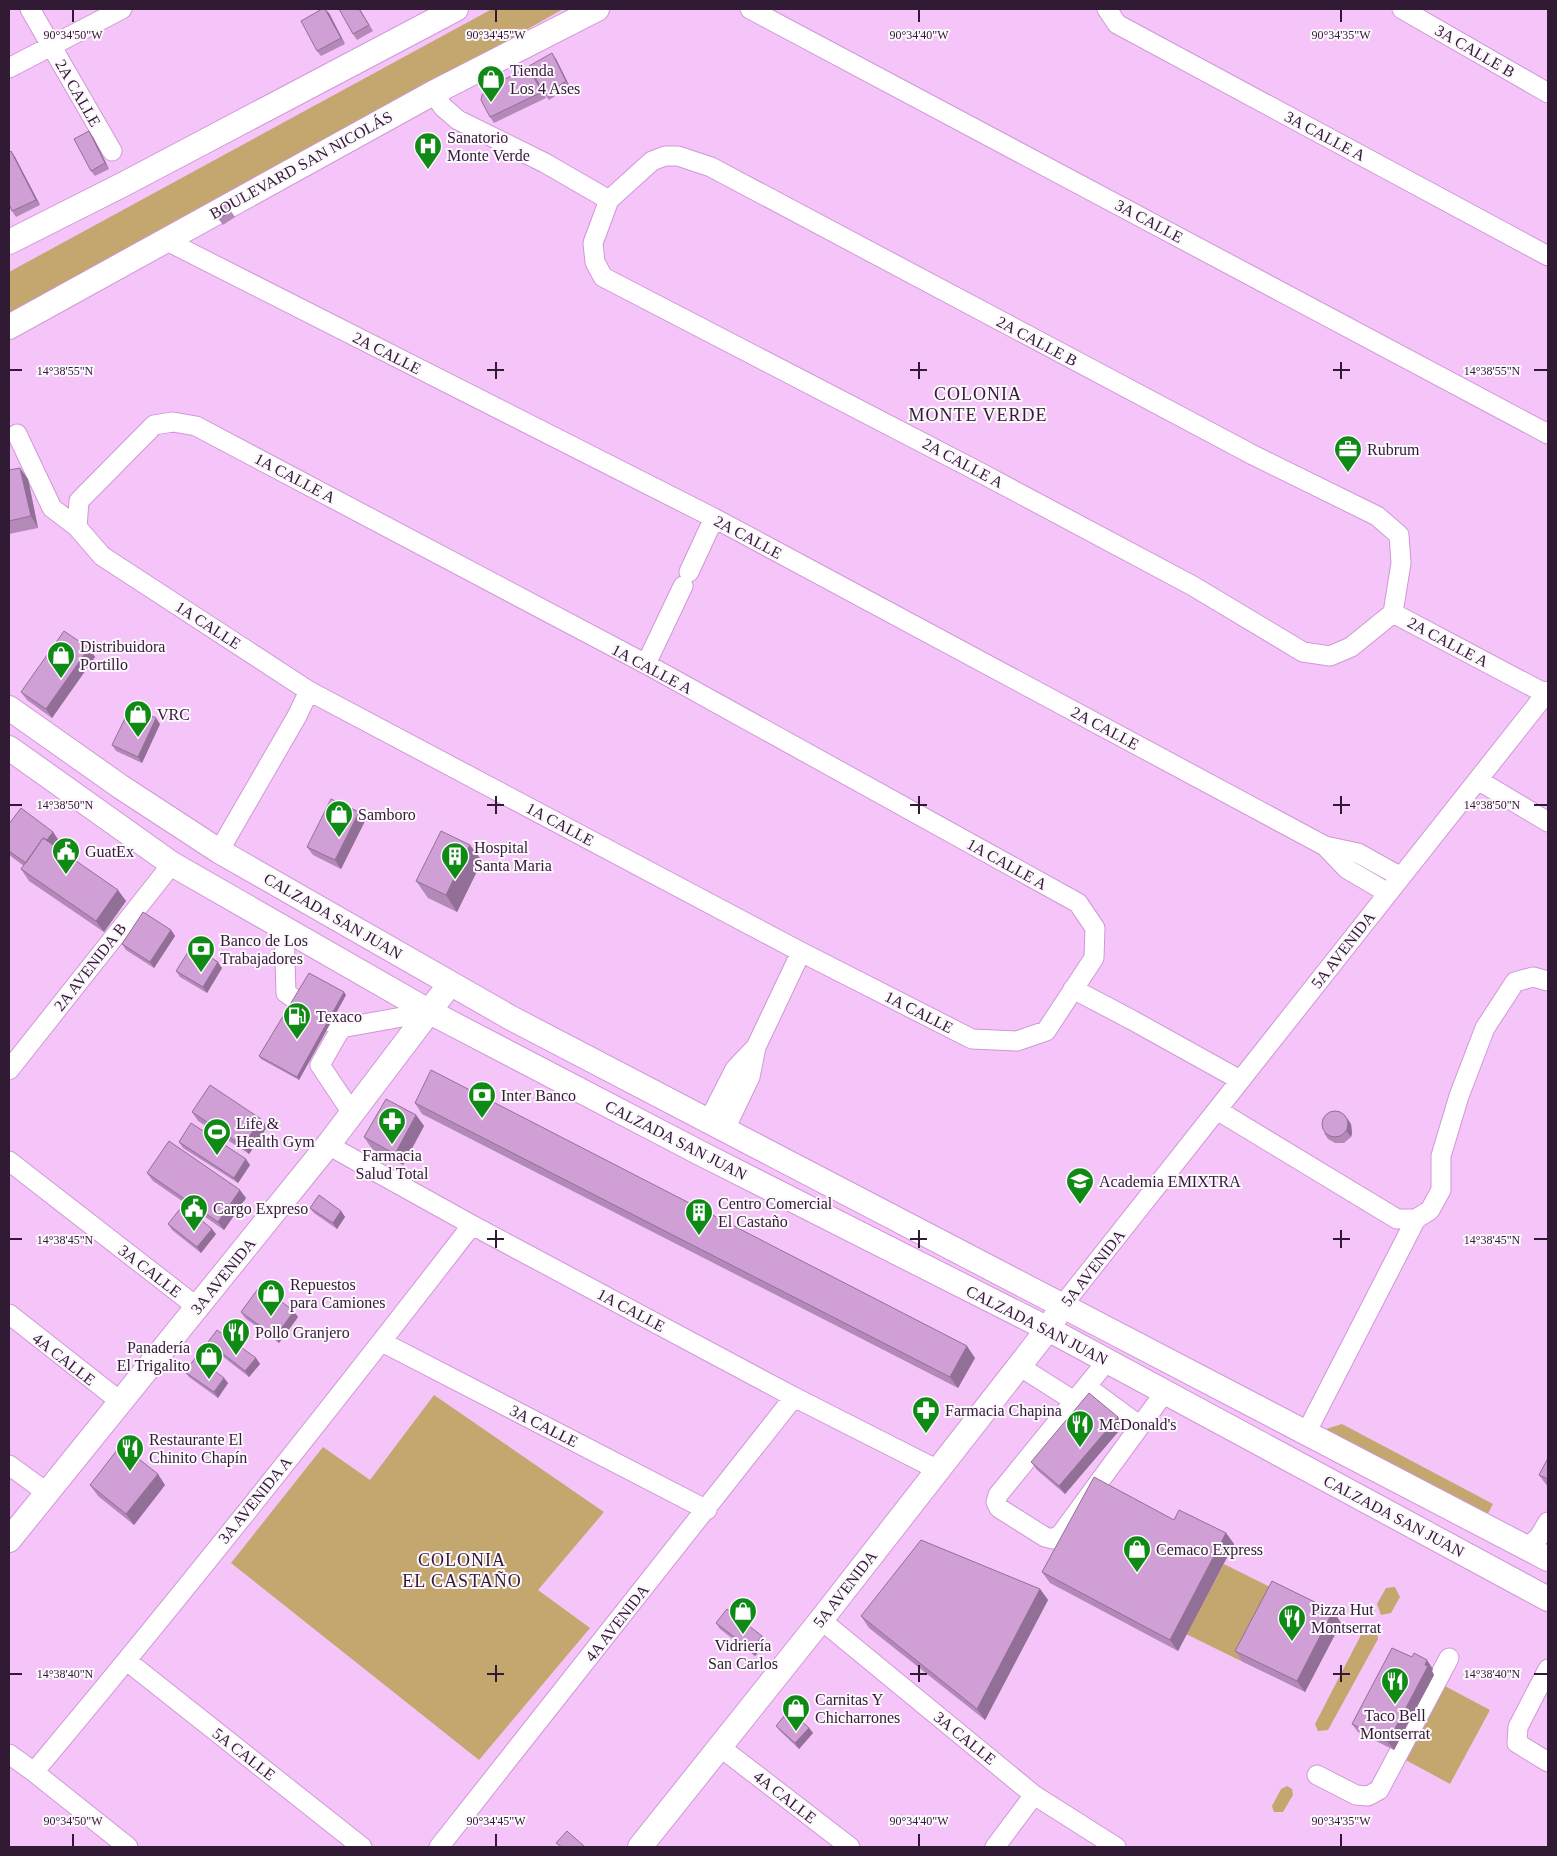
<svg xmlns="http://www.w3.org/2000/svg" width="1557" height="1856" font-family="Georgia,serif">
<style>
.green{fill:#c4a76e}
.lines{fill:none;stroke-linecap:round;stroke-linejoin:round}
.minor-casing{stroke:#d097d7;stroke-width:21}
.major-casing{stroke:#d097d7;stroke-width:26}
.minor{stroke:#fff;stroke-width:19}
.major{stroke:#fff;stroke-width:24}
.wall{fill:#b389b8}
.shaded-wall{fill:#926f96}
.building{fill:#d09fd6;stroke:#926f96}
.ticks{fill:none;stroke:#311a33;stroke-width:2}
.labels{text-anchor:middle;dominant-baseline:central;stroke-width:4;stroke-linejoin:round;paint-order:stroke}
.street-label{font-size:16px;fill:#311a33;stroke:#fdf7fe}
.poi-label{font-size:16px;fill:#311a33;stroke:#fdf7fe;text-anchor:start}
.neighbourhood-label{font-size:18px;letter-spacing:1px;fill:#311a33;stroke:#fdf7fe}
.ticks-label{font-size:12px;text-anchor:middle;fill:#311a33;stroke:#fdf7fe;stroke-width:4;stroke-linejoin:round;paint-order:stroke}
</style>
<rect width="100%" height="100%" fill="#f5c5fa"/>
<path class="green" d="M492 9H563L9 325V272Z
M434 1395 604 1512 538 1590 590 1628 479 1760 231 1563 323 1447 370 1480Z
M1342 1424 1493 1504 1486 1517 1323 1430Z
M1224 1564 1280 1592 1243 1662 1186 1634Z
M1395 1587 1400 1597 1391 1613 1381 1615 1377 1604 1386 1588Z
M1370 1629 1377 1634 1378 1639 1328 1730 1318 1731 1315 1724 1363 1631Z
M1443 1685 1490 1710 1450 1784 1402 1758Z
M1287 1786 1292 1789 1293 1795 1283 1812H1274L1272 1806 1281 1789Z"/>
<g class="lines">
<g class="minor-casing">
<path id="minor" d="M30 9 112 151
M750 9 1548 434
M1107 9 1117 24 1548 256
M1402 9 1548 93
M9 68 122 9
M433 93 443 107 458 120 545 163 609 200
M665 156H678L711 167 1253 455 1377 516 1399 535 1401 563 1393 613 1351 647 1330 656 1303 652 1193 586 981 473 603 277 595 262 593 243 609 200 652 161Z
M165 240 714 518 1325 846 1358 853 1401 877
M17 434 52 508 77 527 102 556 309 691 801 952 972 1039 1017 1041 1046 1031 1094 958 1095 928 1078 903 646 664 196 426 173 422 154 425 79 501 77 527
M689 572 714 518
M1393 613 1546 694
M646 664 683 586
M1478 780 1548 822
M1325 846 1347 869 1388 893
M219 851 297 716 309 691
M284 928 286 993 296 1000
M1073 989 1132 1020 1240 1080
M331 1022 341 1028 430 1012
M341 1028 320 1065 352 1113
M9 1070 172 864
M1217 1110 1397 1219H1416L1430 1210 1441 1190V1156L1459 1096 1485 1028 1515 982 1533 977 1548 981
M709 1120 735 1069 755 1048
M725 1129 750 1077 756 1047 801 952
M328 1145 472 1225 794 1397 938 1470
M9 1161 197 1307
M1062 1306 1548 691
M9 1314 121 1402
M382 1342 707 1510
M1107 1361 998 1495 996 1502 999 1508 1045 1537 1053 1539 1061 1534 1165 1392
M1019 1366 1074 1401
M1087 1387 1140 1426
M1306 1433 1416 1219
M9 1465 46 1492
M1527 1547 1539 1537 1548 1522
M821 1620 1034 1795 1116 1847
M127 1661 362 1847
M1548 1669 1518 1727 1517 1743 1548 1762
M720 1747 850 1847
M9 1754 34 1772 128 1847
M34 1772C184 1593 329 1410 472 1225
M1317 1775 1356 1795 1368 1796 1379 1790 1449 1658
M439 1847 794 1397
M995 1847 1034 1795"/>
</g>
<g class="major-casing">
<path id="major" d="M9 242 124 184 456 9
M9 327 433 93 597 9
M9 708 121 787 219 851 511 1018 1548 1559
M9 748 172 864 430 1012 700 1153 1048 1329 1548 1599
M9 1540 328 1145 450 984
M640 1847 821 1620 1048 1329 1056 1316"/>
</g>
<use href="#minor" class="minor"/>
<use href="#major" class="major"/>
</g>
<path class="wall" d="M360 9 373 31 357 40 353 34Z
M329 13 345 44 321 56 317 51Z
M556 59 570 87 549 100 545 95Z
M528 67 532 72 546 98 494 123 490 117Z
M93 137 109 169 95 176 91 171Z
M11 151 15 157 40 205 16 217 12 211Z
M226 204 235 217 223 225 213 212Z
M9 470 28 479 38 528 9 534Z
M89 648 95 657 52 718 27 700 21 692Z
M160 724 142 763 116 751 112 745Z
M359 812 365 821 341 869 313 855 307 847Z
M9 824 53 832 59 841 55 846 126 901 104 932 29 881 21 869 24 866 9 855Z
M470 845 482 861 457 912 428 898 416 881Z
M171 930 175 936 154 968 126 950 122 944Z
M222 968 207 993 180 977 176 971Z
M346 995 299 1080 261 1059 259 1056Z
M415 1103 975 1358 958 1388 422 1114Z
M192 1112 261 1119 267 1127 249 1154 198 1121Z
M416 1115 424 1126 403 1165 372 1149 364 1137Z
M1351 1124 1352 1133 1351 1137 1344 1143H1335L1328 1139 1324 1133Z
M179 1142 250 1165 238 1183 183 1148Z
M147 1173 246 1198 224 1230 153 1181Z
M310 1208 341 1211 345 1217 337 1229 314 1213Z
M168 1224 216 1234 201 1253 172 1230Z
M241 1312 298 1317 279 1343 245 1318Z
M208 1342 256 1358 260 1364 249 1377 212 1348Z
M185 1372 224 1378 228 1383 218 1398 189 1377Z
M1124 1425 1065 1494 1037 1470 1031 1462Z
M1548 1458V1487L1539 1475Z
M90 1485H165L134 1525 98 1496Z
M1174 1520 1226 1533 1234 1544 1178 1651 1050 1583 1042 1572Z
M1040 1589 1048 1600 985 1720 869 1628 861 1616Z
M1333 1611 1341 1623 1305 1692 1243 1662 1235 1651Z
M716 1623 762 1636 766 1642 755 1656 720 1629Z
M1433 1669 1432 1671 1434 1675 1394 1750 1358 1732 1352 1724Z
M776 1726 809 1728 813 1733 799 1749 780 1731Z"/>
<path class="shaded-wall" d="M325 9 329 13 345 44 341 38Z
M552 53 556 59 570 87 566 81Z
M528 67 532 72 546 98 542 92Z
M89 131 93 137 109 169 105 163Z
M11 151 15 157 40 205 36 200Z
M20 468 28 479 38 528 31 516Z
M89 648 95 657 52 718 46 709Z
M156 718 160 724 142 763 138 757Z
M359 812 365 821 341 869 335 860Z
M53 832 59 841 34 874 28 865Z
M470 845 482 861 457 912 446 895Z
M118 890 126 901 104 932 96 921Z
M171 930 175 936 154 968 150 962Z
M218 962 222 968 207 993 203 987Z
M344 992 346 995 299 1080 297 1077Z
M416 1115 424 1126 403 1165 395 1154Z
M1347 1118 1351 1124 1352 1133 1351 1137 1347 1132Z
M261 1119 267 1127 249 1154 243 1146Z
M246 1159 250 1165 238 1183 234 1178Z
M240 1190 246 1198 224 1230 218 1222Z
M341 1211 345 1217 337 1229 333 1223Z
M212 1229 216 1234 201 1253 197 1247Z
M294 1311 298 1317 279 1343 275 1337Z
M967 1346 975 1358 958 1388 950 1377Z
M256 1358 260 1364 249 1377 245 1371Z
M224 1378 228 1383 218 1398 214 1392Z
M1118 1417 1124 1425 1065 1494 1059 1486Z
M158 1474 165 1485 134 1525 126 1514Z
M1226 1533 1234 1544 1178 1651 1170 1640Z
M1040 1589 1048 1600 985 1720 977 1709Z
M1333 1611 1341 1623 1305 1692 1297 1681Z
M762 1636 766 1642 755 1656 751 1650Z
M1427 1660 1433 1669 1432 1671 1434 1675 1394 1750 1388 1742Z
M809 1728 813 1733 799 1749 795 1743Z"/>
<path class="building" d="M322 9H325L341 38 317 51 301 21Z
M339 9H359L369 25 353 34Z
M552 53 566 81 545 95 529 66Z
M528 67 542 92 490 117 481 100 482 95 488 88Z
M89 131 105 163 91 171 74 139Z
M11 151 36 200 12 211 9 204V153Z
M226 204 231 211 219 219 213 212Z
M20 468 31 516 9 521V470Z
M64 631 89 648 46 709 21 692Z
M131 706 156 718 138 757 112 745Z
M331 799 359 812 335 860 307 847Z
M21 808 53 832 47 840 43 838 26 863 9 851V824Z
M441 831 470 845 446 895 416 881Z
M43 838 118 890 96 921 21 869Z
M143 912 171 930 150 962 122 944Z
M192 946 218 962 203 987 176 971Z
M309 973 344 992 297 1077 259 1056Z
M431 1070 967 1346 950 1377 415 1103Z
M210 1085 261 1119 243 1146 192 1112Z
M386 1099 416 1115 395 1154 364 1137Z
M1322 1124a13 13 0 1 1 26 0a13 13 0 1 1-26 0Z
M191 1123 246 1159 234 1178 179 1142Z
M169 1141 240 1190 218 1222 147 1173Z
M319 1195 341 1211 333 1223 310 1208Z
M183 1205 212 1229 197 1247 168 1224Z
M260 1286 294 1311 275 1337 241 1312Z
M217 1330 256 1358 245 1371 208 1342Z
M196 1357 224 1378 214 1392 185 1372Z
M1089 1393 1118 1417 1059 1486 1031 1462Z
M121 1445 158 1474 126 1514 90 1485Z
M1548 1458V1479L1539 1475Z
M1094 1477 1174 1520 1179 1510 1226 1533 1170 1640 1042 1572Z
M921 1540 1040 1589 977 1709 861 1616Z
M1272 1581 1333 1611 1297 1681 1235 1651Z
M727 1609 762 1636 751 1650 716 1623Z
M1392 1648 1412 1657 1414 1653 1427 1660 1425 1665 1428 1666 1388 1742 1352 1724Z
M789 1710 809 1728 795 1743 776 1726Z
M567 1831 585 1847H562L556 1843Z"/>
<path class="ticks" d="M73 10V22M496 10V22M919 10V22M1341 10V22M496 362V379M919 362V379M1341 362V379M10 370H22M487 370H504M910 370H927M1333 370H1350M1534 370H1547M496 796V814M919 796V814M1341 796V814M10 805H22M487 805H504M910 805H927M1333 805H1350M1534 805H1547M496 1230V1248M919 1230V1248M1341 1230V1248M10 1239H22M487 1239H504M910 1239H927M1333 1239H1350M1534 1239H1547M496 1665V1682M919 1665V1682M1341 1665V1682M10 1674H22M487 1674H504M910 1674H927M1333 1674H1350M1534 1674H1547M73 1834V1846M496 1834V1846M919 1834V1846M1341 1834V1846"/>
<defs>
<g id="shop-pin" transform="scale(1.4375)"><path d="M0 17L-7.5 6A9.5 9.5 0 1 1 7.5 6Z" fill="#0f8b15" stroke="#fdf7fe"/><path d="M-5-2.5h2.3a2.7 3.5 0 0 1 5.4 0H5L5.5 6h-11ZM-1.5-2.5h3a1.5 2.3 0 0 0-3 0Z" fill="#fff"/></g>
<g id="hospital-pin" transform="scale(1.4375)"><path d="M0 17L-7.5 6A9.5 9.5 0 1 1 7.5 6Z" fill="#0f8b15" stroke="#fdf7fe"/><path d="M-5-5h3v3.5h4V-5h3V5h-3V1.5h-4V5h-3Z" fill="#fff"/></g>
<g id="office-pin" transform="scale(1.4375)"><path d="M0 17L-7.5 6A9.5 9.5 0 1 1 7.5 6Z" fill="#0f8b15" stroke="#fdf7fe"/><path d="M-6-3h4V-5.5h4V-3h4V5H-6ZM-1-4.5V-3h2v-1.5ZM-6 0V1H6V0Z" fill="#fff"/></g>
<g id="civic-pin" transform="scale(1.4375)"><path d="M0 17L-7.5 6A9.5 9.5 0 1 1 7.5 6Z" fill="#0f8b15" stroke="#fdf7fe"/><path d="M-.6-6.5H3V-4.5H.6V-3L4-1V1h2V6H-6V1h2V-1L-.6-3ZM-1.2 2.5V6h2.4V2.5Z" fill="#fff"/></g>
<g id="building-pin" transform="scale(1.4375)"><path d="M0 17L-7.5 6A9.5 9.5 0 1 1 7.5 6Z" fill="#0f8b15" stroke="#fdf7fe"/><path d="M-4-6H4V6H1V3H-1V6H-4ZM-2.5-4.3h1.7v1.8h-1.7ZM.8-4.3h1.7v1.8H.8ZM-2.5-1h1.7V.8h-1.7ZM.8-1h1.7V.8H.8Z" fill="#fff"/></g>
<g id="bank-pin" transform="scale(1.4375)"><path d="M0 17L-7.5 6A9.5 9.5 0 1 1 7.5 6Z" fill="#0f8b15" stroke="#fdf7fe"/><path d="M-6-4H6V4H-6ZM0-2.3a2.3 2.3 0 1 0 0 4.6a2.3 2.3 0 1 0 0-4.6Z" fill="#fff"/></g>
<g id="fuel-pin" transform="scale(1.4375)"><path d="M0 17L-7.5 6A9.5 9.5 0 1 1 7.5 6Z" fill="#0f8b15" stroke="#fdf7fe"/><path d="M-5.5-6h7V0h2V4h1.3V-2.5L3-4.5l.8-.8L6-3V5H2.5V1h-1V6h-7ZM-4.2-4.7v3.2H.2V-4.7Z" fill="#fff"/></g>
<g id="pharmacy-pin" transform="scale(1.4375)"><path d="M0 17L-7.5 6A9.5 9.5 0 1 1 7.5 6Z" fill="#0f8b15" stroke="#fdf7fe"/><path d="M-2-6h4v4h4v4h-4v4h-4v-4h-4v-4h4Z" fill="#fff"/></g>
<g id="stadium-pin" transform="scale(1.4375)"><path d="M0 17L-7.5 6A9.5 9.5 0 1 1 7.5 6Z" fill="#0f8b15" stroke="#fdf7fe"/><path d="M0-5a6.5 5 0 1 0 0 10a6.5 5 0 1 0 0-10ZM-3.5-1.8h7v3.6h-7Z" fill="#fff"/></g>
<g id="school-pin" transform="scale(1.4375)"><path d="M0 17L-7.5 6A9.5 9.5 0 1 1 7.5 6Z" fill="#0f8b15" stroke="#fdf7fe"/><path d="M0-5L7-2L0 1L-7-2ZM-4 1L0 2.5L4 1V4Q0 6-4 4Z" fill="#fff"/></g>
<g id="restaurant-pin" transform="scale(1.4375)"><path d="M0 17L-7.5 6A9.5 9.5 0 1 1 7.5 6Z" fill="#0f8b15" stroke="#fdf7fe"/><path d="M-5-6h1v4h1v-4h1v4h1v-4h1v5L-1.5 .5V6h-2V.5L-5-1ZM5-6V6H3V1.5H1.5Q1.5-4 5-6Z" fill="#fff"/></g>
</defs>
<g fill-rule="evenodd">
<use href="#shop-pin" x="491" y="79"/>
<use href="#hospital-pin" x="428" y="146"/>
<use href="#office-pin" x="1348" y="449"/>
<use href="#shop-pin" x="61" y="655"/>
<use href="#shop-pin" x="138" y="714"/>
<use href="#shop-pin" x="339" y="814"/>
<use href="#civic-pin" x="66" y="851"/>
<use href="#building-pin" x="455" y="856"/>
<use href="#bank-pin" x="201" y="949"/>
<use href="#fuel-pin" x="297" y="1016"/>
<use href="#bank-pin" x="482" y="1095"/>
<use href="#pharmacy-pin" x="392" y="1121"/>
<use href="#stadium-pin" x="217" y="1132"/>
<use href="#school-pin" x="1080" y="1181"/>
<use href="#civic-pin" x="194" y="1208"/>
<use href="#building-pin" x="699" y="1212"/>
<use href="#shop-pin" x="271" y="1293"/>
<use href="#restaurant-pin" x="236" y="1332"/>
<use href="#shop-pin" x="209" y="1356"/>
<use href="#pharmacy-pin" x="926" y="1410"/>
<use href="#restaurant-pin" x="1080" y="1424"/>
<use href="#restaurant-pin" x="130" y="1448"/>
<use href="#shop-pin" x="1137" y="1549"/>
<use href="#shop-pin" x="743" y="1611"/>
<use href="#restaurant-pin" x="1292" y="1618"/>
<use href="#restaurant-pin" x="1395" y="1681"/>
<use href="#shop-pin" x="796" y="1708"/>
</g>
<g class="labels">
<g class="street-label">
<text transform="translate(1475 51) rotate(30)">3A CALLE B</text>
<text transform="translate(78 93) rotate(60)">2A CALLE</text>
<text transform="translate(1325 136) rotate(28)">3A CALLE A</text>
<text transform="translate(301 165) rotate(-29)">BOULEVARD SAN NICOLÁS</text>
<text transform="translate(1149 221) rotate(28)">3A CALLE</text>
<text transform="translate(1037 341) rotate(28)">2A CALLE B</text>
<text transform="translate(387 353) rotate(27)">2A CALLE</text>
<text transform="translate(963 463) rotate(28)">2A CALLE A</text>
<text transform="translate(295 478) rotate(28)">1A CALLE A</text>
<text transform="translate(748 537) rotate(28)">2A CALLE</text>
<text transform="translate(208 625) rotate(33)">1A CALLE</text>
<text transform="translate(1448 642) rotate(28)">2A CALLE A</text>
<text transform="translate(652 669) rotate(28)">1A CALLE A</text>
<text transform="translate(1105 728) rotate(28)">2A CALLE</text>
<text transform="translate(560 824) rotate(28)">1A CALLE</text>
<text transform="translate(1007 864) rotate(29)">1A CALLE A</text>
<text transform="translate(333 916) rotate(30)">CALZADA SAN JUAN</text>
<text transform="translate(1343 950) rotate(-52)">5A AVENIDA</text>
<text transform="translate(90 967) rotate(-52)">2A AVENIDA B</text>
<text transform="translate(919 1012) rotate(27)">1A CALLE</text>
<text transform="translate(676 1140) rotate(27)">CALZADA SAN JUAN</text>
<text transform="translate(1093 1268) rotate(-52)">5A AVENIDA</text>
<text transform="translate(150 1271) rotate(38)">3A CALLE</text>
<text transform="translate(223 1276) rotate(-51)">3A AVENIDA</text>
<text transform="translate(631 1310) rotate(28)">1A CALLE</text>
<text transform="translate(1037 1325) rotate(27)">CALZADA SAN JUAN</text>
<text transform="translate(64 1359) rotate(38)">4A CALLE</text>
<text transform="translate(544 1426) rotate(27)">3A CALLE</text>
<text transform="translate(255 1500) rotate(-51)">3A AVENIDA A</text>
<text transform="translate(1394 1516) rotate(28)">CALZADA SAN JUAN</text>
<text transform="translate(845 1589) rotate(-52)">5A AVENIDA</text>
<text transform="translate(617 1623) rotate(-52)">4A AVENIDA</text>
<text transform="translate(965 1738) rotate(39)">3A CALLE</text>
<text transform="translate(244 1754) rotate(38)">5A CALLE</text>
<text transform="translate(785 1797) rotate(38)">4A CALLE</text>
</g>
<g class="poi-label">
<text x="510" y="70">Tienda<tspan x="510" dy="18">Los 4 Ases</tspan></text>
<text x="447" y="137">Sanatorio<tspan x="447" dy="18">Monte Verde</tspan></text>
<text x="1367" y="449">Rubrum</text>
<text x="80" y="646">Distribuidora<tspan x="80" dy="18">Portillo</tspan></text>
<text x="157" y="714">VRC</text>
<text x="358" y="814">Samboro</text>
<text x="474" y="847">Hospital<tspan x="474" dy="18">Santa Maria</tspan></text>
<text x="85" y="851">GuatEx</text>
<text x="220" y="940">Banco de Los<tspan x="220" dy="18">Trabajadores</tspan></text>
<text x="316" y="1016">Texaco</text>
<text x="501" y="1095">Inter Banco</text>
<text x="236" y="1123">Life &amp;<tspan x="236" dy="18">Health Gym</tspan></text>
<text x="392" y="1155" text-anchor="middle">Farmacia<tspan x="392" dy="18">Salud Total</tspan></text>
<text x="1099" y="1181">Academia EMIXTRA</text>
<text x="718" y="1203">Centro Comercial<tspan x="718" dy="18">El Castaño</tspan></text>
<text x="213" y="1208">Cargo Expreso</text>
<text x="290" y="1284">Repuestos<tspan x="290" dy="18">para Camiones</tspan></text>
<text x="255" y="1332">Pollo Granjero</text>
<text x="190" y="1347" text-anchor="end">Panadería<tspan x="190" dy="18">El Trigalito</tspan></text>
<text x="945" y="1410">Farmacia Chapina</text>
<text x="1099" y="1424">McDonald's</text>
<text x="149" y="1439">Restaurante El<tspan x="149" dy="18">Chinito Chapín</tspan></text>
<text x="1156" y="1549">Cemaco Express</text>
<text x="1311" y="1609">Pizza Hut<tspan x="1311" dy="18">Montserrat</tspan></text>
<text x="743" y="1645" text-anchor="middle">Vidriería<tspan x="743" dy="18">San Carlos</tspan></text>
<text x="815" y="1699">Carnitas Y<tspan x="815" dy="18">Chicharrones</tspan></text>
<text x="1395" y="1715" text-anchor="middle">Taco Bell<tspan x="1395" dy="18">Montserrat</tspan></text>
</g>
<g class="neighbourhood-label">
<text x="978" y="394">COLONIA<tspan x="978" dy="21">MONTE VERDE</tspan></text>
<text x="462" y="1560">COLONIA<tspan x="462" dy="21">EL CASTAÑO</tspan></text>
</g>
</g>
<g class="ticks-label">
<text x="73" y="39">90°34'50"W</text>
<text x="496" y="39">90°34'45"W</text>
<text x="919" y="39">90°34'40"W</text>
<text x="1341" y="39">90°34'35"W</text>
<text x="65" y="375">14°38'55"N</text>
<text x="1492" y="375">14°38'55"N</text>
<text x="65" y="809">14°38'50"N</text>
<text x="1492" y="809">14°38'50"N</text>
<text x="65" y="1244">14°38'45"N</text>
<text x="1492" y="1244">14°38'45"N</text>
<text x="65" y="1678">14°38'40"N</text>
<text x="1492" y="1678">14°38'40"N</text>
<text x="73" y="1825">90°34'50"W</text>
<text x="496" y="1825">90°34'45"W</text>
<text x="919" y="1825">90°34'40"W</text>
<text x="1341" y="1825">90°34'35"W</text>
</g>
<rect width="1557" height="1856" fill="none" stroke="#311a33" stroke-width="20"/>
</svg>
